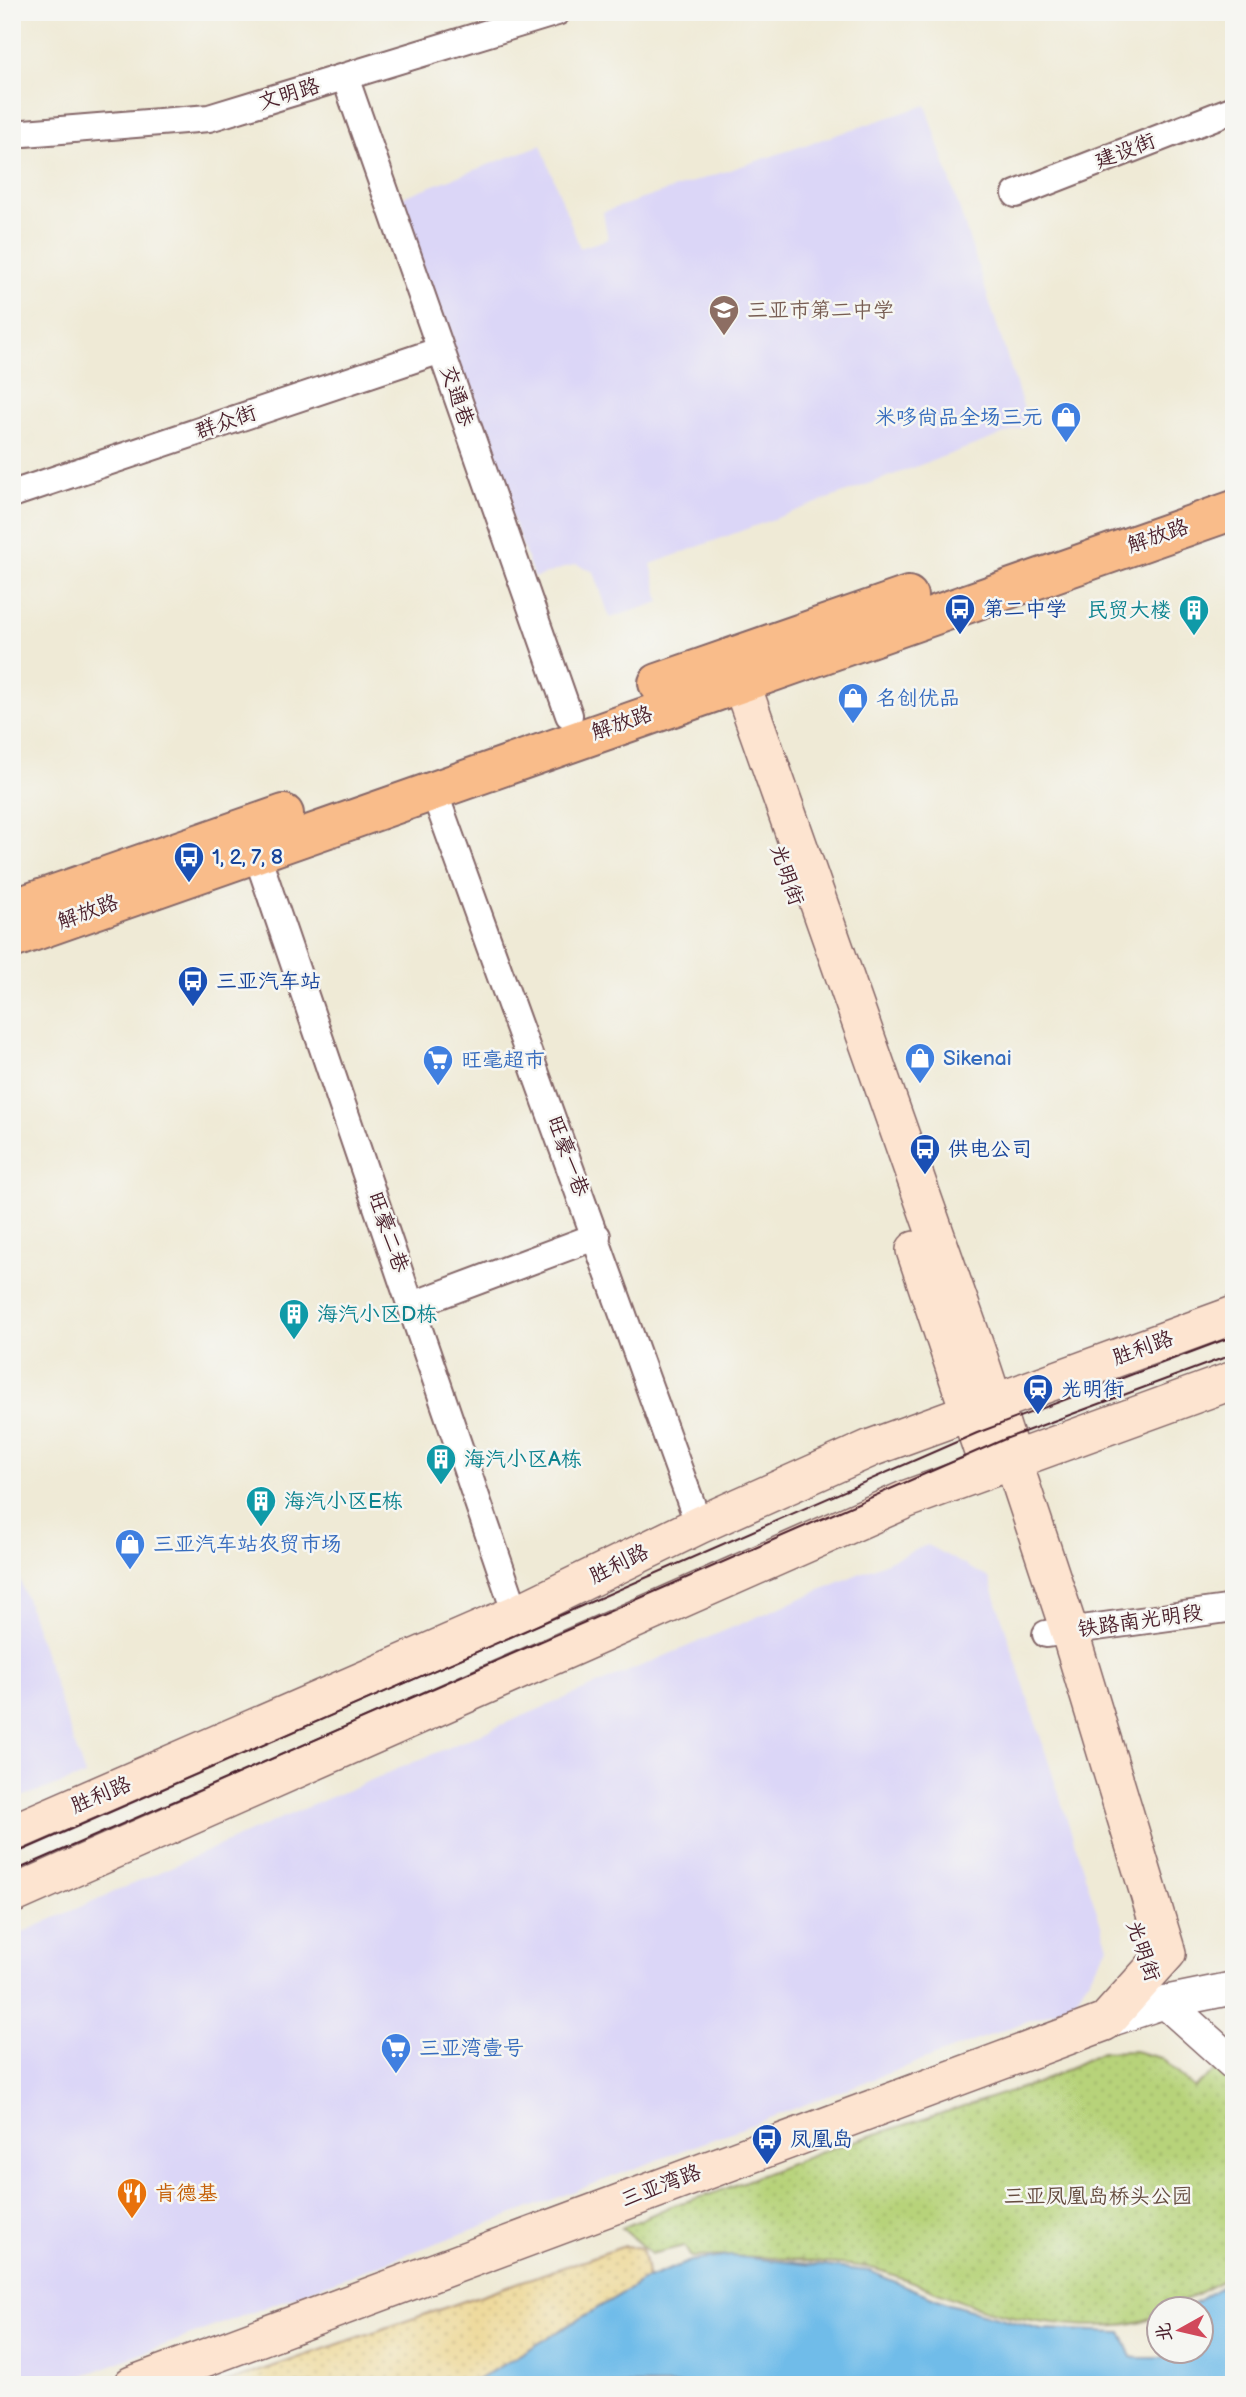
<svg xmlns="http://www.w3.org/2000/svg" width="1246" height="2397" font-family="'Balsamiq Sans','LXGW WenKai TC',sans-serif">
<style>
.built{fill:#dbd6f7}
.sand{fill:url(#sand-dots);stroke:#9c7c64;stroke-width:2}
.park{fill:url(#park-dots);stroke:#807952;stroke-width:2}
.water{fill:#6fbce9;stroke:#5c6e8a;stroke-width:2}
.lines{fill:none;stroke-linecap:round;stroke-linejoin:round}
.minor-casing{stroke:#846667;stroke-width:30}
.tertiary-casing{stroke:#846667;stroke-width:35}
.secondary-casing{stroke:#846667;stroke-width:40}
.primary-casing{stroke:#846667;stroke-width:42}
.minor{stroke:#fff;stroke-width:26}
.tertiary{stroke:#fff;stroke-width:32}
.secondary{stroke:#fde4d0;stroke-width:37}
.primary{stroke:#f9bc8a;stroke-width:38}
.tram{stroke:#4a1f2b;stroke-width:2}
.labels{text-anchor:middle;dominant-baseline:central;stroke-width:5;stroke-linejoin:round;paint-order:stroke}
.street-label{font-size:21px;fill:#4a1f2b;stroke:#f6f6f2}
.education-label{font-size:21px;fill:#785e54;stroke:#f6f6f2;text-anchor:start}
.shop-label{font-size:21px;fill:#366cbe;stroke:#f6f6f2;text-anchor:start}
.transit-label{font-size:21px;fill:#164399;stroke:#f6f6f2;text-anchor:start}
.culture-label{font-size:21px;fill:#0d838f;stroke:#f6f6f2;text-anchor:start}
.food-label{font-size:21px;fill:#c56008;stroke:#f6f6f2;text-anchor:start}
.park-label{font-size:21px;fill:#654c3f;stroke:#f6f6f2}
</style>
<defs>
<pattern id="sand-dots" width="8" height="8" patternUnits="userSpaceOnUse" patternTransform="scale(1.75)"><rect width="8" height="8" fill="#eeda9e"/><path d="M2 2h.1M6 6h.1" fill="none" stroke="#cebb88" stroke-width="1.8" stroke-linecap="round"/></pattern>
<pattern id="park-dots" width="8" height="8" patternUnits="userSpaceOnUse" patternTransform="scale(1.75)"><rect width="8" height="8" fill="#b7d37a"/><path d="M2 2h.1M6 6h.1" fill="none" stroke="#9fb56a" stroke-width="1.8" stroke-linecap="round"/></pattern>
</defs>
<rect width="100%" height="100%" fill="#f6f6f2"/>
<filter id="ink" filterUnits="userSpaceOnUse"><feTurbulence type="fractalNoise" baseFrequency=".0143" numOctaves="2"/><feDisplacementMap in="SourceGraphic" scale="14" xChannelSelector="R" yChannelSelector="G"/><feConvolveMatrix kernelMatrix="1 2 1 2 8 2 1 2 1" color-interpolation-filters="sRGB"/></filter>
<filter id="wash" filterUnits="userSpaceOnUse"><feTurbulence type="fractalNoise" baseFrequency=".00686" numOctaves="4" result="noise"/><feDisplacementMap in="SourceGraphic" scale="28" xChannelSelector="R" yChannelSelector="G"/><feGaussianBlur stdDeviation="1.57" result="paint"/><feColorMatrix in="noise" values="0 0 0 0 0 0 0 0 0 0 0 0 0 0 0 0 0 1.4 0 .05"/><feComposite in="paint" operator="in"/></filter>
<g filter="url(#wash)">
<rect width="100%" height="100%" fill="#efead6"/>
<path class="built" d="M926 105 1029 425 651 564 660 602 610 618 594 572 576 564 534 578 397 199 541 145 580 248 608 239 603 212Z
M927 1545 989 1578 1108 1946 1073 2004 58 2385H12V1937L284 1817Z
M12 1556 85 1776 12 1800Z"/>
<path class="sand" d="M625 2246 642 2248 648 2278 469 2385H219Z"/>
<path class="park" d="M1134 2051 1161 2058 1194 2088 1234 2055V2274L1169 2309 1158 2310V2315C1114 2337 1018 2321 971 2305 937 2293 906 2277 871 2268 856 2265 839 2264 823 2263 777 2257 737 2255 691 2257L684 2246 651 2254 622 2228 671 2206 717 2192 829 2149 1040 2082 1102 2052Z"/>
<path class="water" d="M731 2256 869 2271 949 2304 1041 2329 1121 2332 1132 2357 1137 2358H1174L1179 2352H1200V2310L1185 2309 1234 2278V2385H469L648 2278 691 2261Z"/>
</g>
<g filter="url(#ink)">
<g class="lines">
<g class="minor-casing">
<path id="minor" d="M345 77 569 715
M12 134 209 118 557 12
M1016 194 1234 109
M12 494 441 350
M433 789 699 1525
M256 852 516 1614
M413 1305 597 1236
M1046 1634 1234 1608"/>
</g>
<g class="tertiary-casing">
<path id="tertiary" d="M1165 2002 1234 2064
M1105 2022 1165 2002 1234 1988"/>
</g>
<g class="secondary-casing">
<path id="secondary" d="M915 1250 986 1461
M12 1833 516 1614 699 1525 871 1448 1234 1315
M12 1895 907 1499 1234 1380
M132 2385 1105 2022 1167 1953 1069 1630 978 1355 732 657"/>
</g>
<g class="primary-casing">
<path id="primary" d="M658 683 908 596
M12 909 284 814
M12 939 1234 510"/>
</g>
<use href="#minor" class="minor"/>
<use href="#tertiary" class="tertiary"/>
<use href="#secondary" class="secondary"/>
<use href="#primary" class="primary"/>
<path class="tram" d="M12 1855 977 1433 1234 1336
M12 1872 1005 1439 1234 1354"/>
</g>
</g>
<defs>
<g id="school-pin" transform="scale(1.575)"><path d="M0 17L-7.5 6A9.5 9.5 0 1 1 7.5 6Z" fill="#8d6e63" stroke="#f6f6f2"/><path d="M0-5L7-2L0 1L-7-2ZM-4 1L0 2.5L4 1V4Q0 6-4 4Z" fill="#fff"/></g>
<g id="shop-pin" transform="scale(1.575)"><path d="M0 17L-7.5 6A9.5 9.5 0 1 1 7.5 6Z" fill="#3f7fe0" stroke="#f6f6f2"/><path d="M-5-2.5h2.3a2.7 3.5 0 0 1 5.4 0H5L5.5 6h-11ZM-1.5-2.5h3a1.5 2.3 0 0 0-3 0Z" fill="#fff"/></g>
<g id="bus-pin" transform="scale(1.575)"><path d="M0 17L-7.5 6A9.5 9.5 0 1 1 7.5 6Z" fill="#1a4fb4" stroke="#f6f6f2"/><path d="M-5-6H5V4H4V6H2V4H-2V6H-4V4H-5ZM-3.5-4V0h7V-4ZM-3.5 1.2v1.5H-2V1.2ZM2 1.2v1.5H3.5V1.2Z" fill="#fff"/></g>
<g id="building-pin" transform="scale(1.575)"><path d="M0 17L-7.5 6A9.5 9.5 0 1 1 7.5 6Z" fill="#0f9aa8" stroke="#f6f6f2"/><path d="M-4-6H4V6H1V3H-1V6H-4ZM-2.5-4.3h1.7v1.8h-1.7ZM.8-4.3h1.7v1.8H.8ZM-2.5-1h1.7V.8h-1.7ZM.8-1h1.7V.8H.8Z" fill="#fff"/></g>
<g id="supermarket-pin" transform="scale(1.575)"><path d="M0 17L-7.5 6A9.5 9.5 0 1 1 7.5 6Z" fill="#3f7fe0" stroke="#f6f6f2"/><path d="M-6-5.5h2.5l.6 2H6L4.5 2H-2.5L-4.4-4H-6ZM-1.5 3.2a1.3 1.3 0 1 0 .1 0ZM3 3.2a1.3 1.3 0 1 0 .1 0Z" fill="#fff"/></g>
<g id="station-pin" transform="scale(1.575)"><path d="M0 17L-7.5 6A9.5 9.5 0 1 1 7.5 6Z" fill="#1a4fb4" stroke="#f6f6f2"/><path d="M-3-6H3Q5-6 5-4V2Q5 4 3 4L4.5 6H3L1.5 4h-3L-3 6H-4.5L-3 4Q-5 4-5 2V-4Q-5-6-3-6ZM-3.5-4v3h7v-3ZM-3.5 1v1.5H-2V1ZM2 1v1.5H3.5V1Z" fill="#fff"/></g>
<g id="restaurant-pin" transform="scale(1.575)"><path d="M0 17L-7.5 6A9.5 9.5 0 1 1 7.5 6Z" fill="#e8710a" stroke="#f6f6f2"/><path d="M-5-6h1v4h1v-4h1v4h1v-4h1v5L-1.5 .5V6h-2V.5L-5-1ZM5-6V6H3V1.5H1.5Q1.5-4 5-6Z" fill="#fff"/></g>
</defs>
<g fill-rule="evenodd">
<use href="#school-pin" x="724" y="310"/>
<use href="#shop-pin" x="1066" y="417"/>
<use href="#bus-pin" x="960" y="609"/>
<use href="#building-pin" x="1194" y="610"/>
<use href="#shop-pin" x="853" y="698"/>
<use href="#bus-pin" x="189" y="857"/>
<use href="#bus-pin" x="193" y="981"/>
<use href="#shop-pin" x="920" y="1058"/>
<use href="#supermarket-pin" x="438" y="1060"/>
<use href="#bus-pin" x="925" y="1149"/>
<use href="#building-pin" x="294" y="1314"/>
<use href="#station-pin" x="1038" y="1389"/>
<use href="#building-pin" x="441" y="1459"/>
<use href="#building-pin" x="261" y="1501"/>
<use href="#shop-pin" x="130" y="1544"/>
<use href="#supermarket-pin" x="396" y="2048"/>
<use href="#bus-pin" x="767" y="2139"/>
<use href="#restaurant-pin" x="132" y="2193"/>
</g>
<g class="labels">
<g class="street-label">
<text transform="translate(289 94) rotate(-17)">文明路</text>
<text transform="translate(1125 151) rotate(-21)">建设街</text>
<text transform="translate(457 396) rotate(71)">交通巷</text>
<text transform="translate(226 422) rotate(-19)">群众街</text>
<text transform="translate(1158 536) rotate(-19)">解放路</text>
<text transform="translate(622 723) rotate(-19)">解放路</text>
<text transform="translate(787 875) rotate(71)">光明街</text>
<text transform="translate(88 912) rotate(-20)">解放路</text>
<text transform="translate(568 1156) rotate(70)">旺豪一巷</text>
<text transform="translate(388 1232) rotate(71)">旺豪二巷</text>
<text transform="translate(1143 1348) rotate(-20)">胜利路</text>
<text transform="translate(619 1564) rotate(-26)">胜利路</text>
<text transform="translate(1140 1621) rotate(-8)">铁路南光明段</text>
<text transform="translate(101 1795) rotate(-23)">胜利路</text>
<text transform="translate(1143 1951) rotate(71)">光明街</text>
<text transform="translate(661 2186) rotate(-21)">三亚湾路</text>
</g>
<g class="education-label">
<text x="747" y="310">三亚市第二中学</text>
</g>
<g class="shop-label">
<text x="1043" y="417" text-anchor="end">米哆尚品全场三元</text>
<text x="876" y="698">名创优品</text>
<text x="943" y="1058">Sikenai</text>
<text x="461" y="1060">旺毫超市</text>
<text x="153" y="1544">三亚汽车站农贸市场</text>
<text x="419" y="2048">三亚湾壹号</text>
</g>
<g class="transit-label">
<text x="983" y="609">第二中学</text>
<text x="212" y="857">1, 2, 7, 8</text>
<text x="216" y="981">三亚汽车站</text>
<text x="948" y="1149">供电公司</text>
<text x="1061" y="1389">光明街</text>
<text x="790" y="2139">凤凰岛</text>
</g>
<g class="culture-label">
<text x="1171" y="610" text-anchor="end">民贸大楼</text>
<text x="317" y="1314">海汽小区D栋</text>
<text x="464" y="1459">海汽小区A栋</text>
<text x="284" y="1501">海汽小区E栋</text>
</g>
<g class="food-label">
<text x="155" y="2193">肯德基</text>
</g>
<g class="park-label">
<text x="1098" y="2196">三亚凤凰岛桥头公园</text>
</g>
</g>
<rect width="1246" height="2397" fill="none" stroke="#f6f6f2" stroke-width="42"/>
<g transform="translate(1180 2330) rotate(262)"><circle r="33" fill="#f6f6f2" stroke="#b1a0a2" stroke-width="2"/>
<path d="M0-5L12 26L0 18L-12 26Z" fill="#d1495b"/>
<text y="-10" font-size="19" font-weight="bold" text-anchor="middle" fill="#4a1f2b">北</text>
</g>
</svg>
